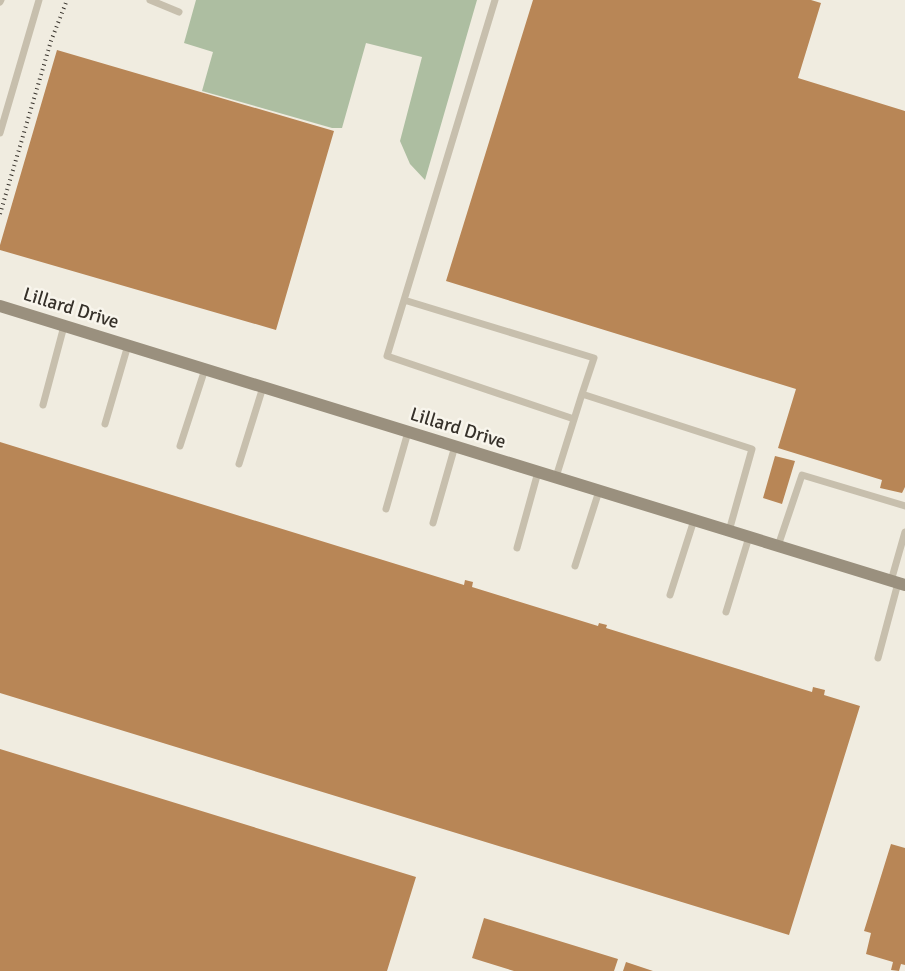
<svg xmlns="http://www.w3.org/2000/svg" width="905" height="971" font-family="Signika,sans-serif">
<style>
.green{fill:#adbea1}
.building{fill:#b88656}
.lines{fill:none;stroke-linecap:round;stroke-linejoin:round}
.lane{stroke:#c7bfad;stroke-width:7}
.secondary{stroke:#9a907e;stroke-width:12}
.rail{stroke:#36312a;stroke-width:4;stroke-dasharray:1 4;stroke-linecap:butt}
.labels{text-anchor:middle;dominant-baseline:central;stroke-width:5;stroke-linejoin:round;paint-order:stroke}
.street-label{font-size:19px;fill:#36312a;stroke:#f8f5ec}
</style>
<rect width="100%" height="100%" fill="#f0ece0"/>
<path class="green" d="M196 0H477L425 180 410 164 400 141 422 57 366 43 342 128H332L202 91 213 52 184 43Z"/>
<path class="building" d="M533 0H811L821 3 798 78 905 111V487L902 493 880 488 882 480 778 448 796 389 446 281Z
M57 50 334 131 276 330 0 250V245Z
M0 442 464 585 465 580 473 582 472 587 598 626 599 623 607 625 606 628 812 692 813 687 825 690 824 695 860 706 789 935 0 693Z
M775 456 795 461 782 504 763 498Z
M0 749 416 877 387 971H0Z
M891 844 905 848V965L901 964 899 971 891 970 893 962 866 954 871 933 864 931Z
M484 918 618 959 614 971H514L472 958Z
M626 962 653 971H623Z"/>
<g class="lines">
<path class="lane" d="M150 0 179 12
M495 0 387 356 574 419
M0 2 1 0
M0 133 39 0
M404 300 594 358 582 394
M43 405 64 326
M105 424 128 345
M180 446 205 369
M239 464 263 387
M556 477 582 394 752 449 729 531
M386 509 408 432
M433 523 455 446
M778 546 802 475 905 506
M517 548 538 472
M575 566 599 491
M891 581 905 532
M670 595 694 520
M726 612 749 537
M878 658 898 583"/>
<path class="secondary" d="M0 306 905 585"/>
<path class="rail" d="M0 214 51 41 67 0"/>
</g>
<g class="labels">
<g class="street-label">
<text transform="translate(71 308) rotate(17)">Lillard Drive</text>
<text transform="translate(458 428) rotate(17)">Lillard Drive</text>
</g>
</g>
</svg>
